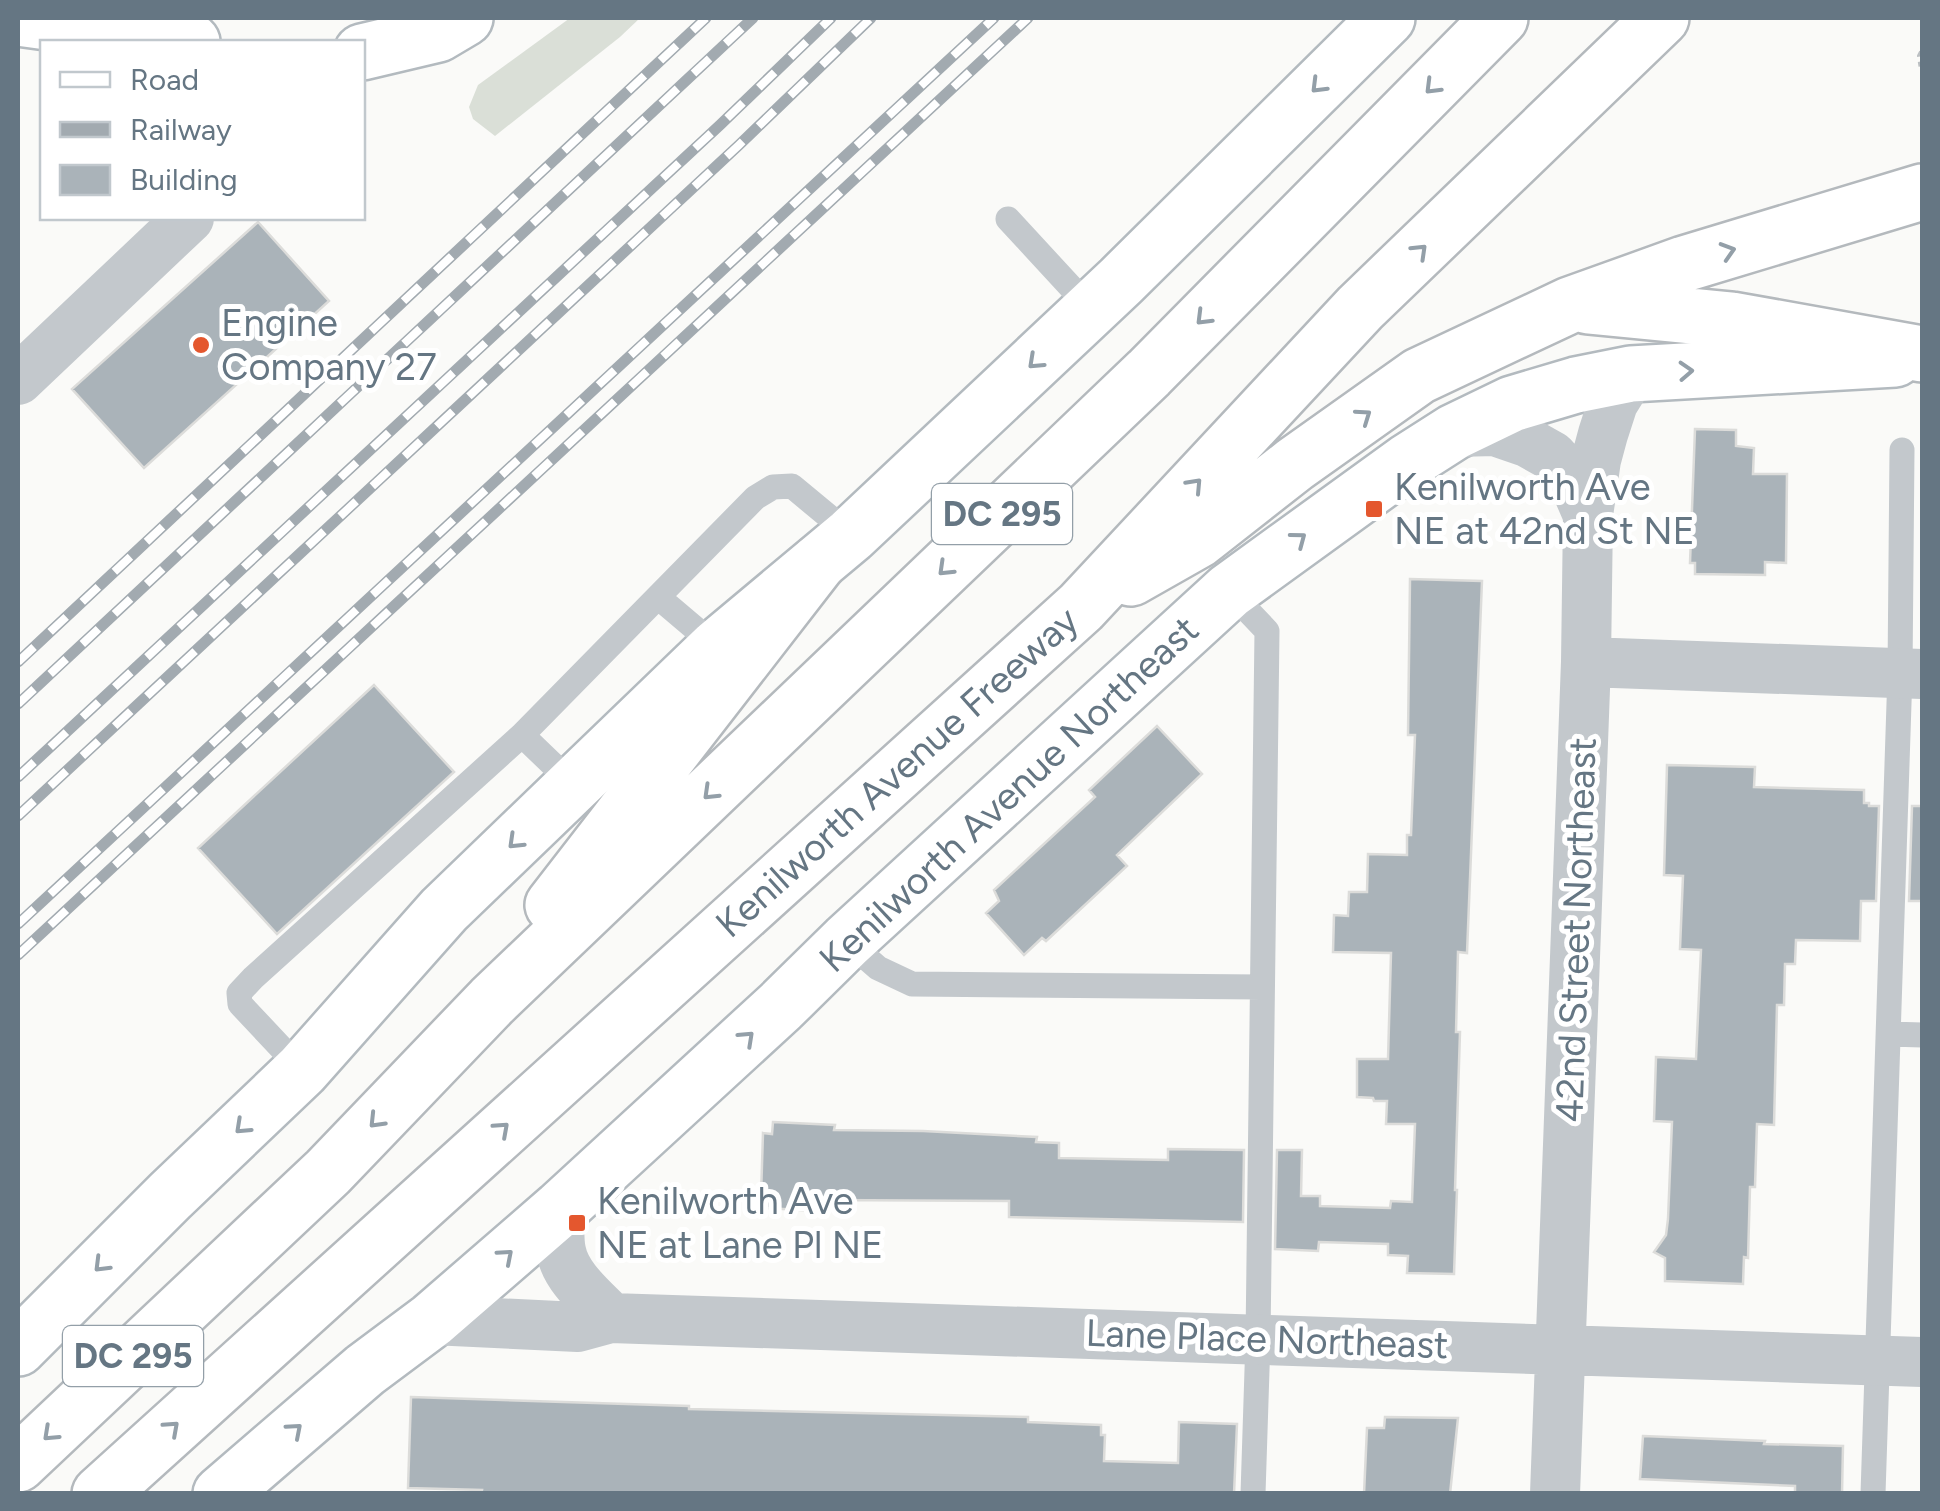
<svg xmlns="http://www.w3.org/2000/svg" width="1940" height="1511" font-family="Figtree,sans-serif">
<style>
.green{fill:#dadfd7}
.building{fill:#aab3b9;stroke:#dcdcda;stroke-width:2.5}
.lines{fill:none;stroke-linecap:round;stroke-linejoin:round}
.secondary-casing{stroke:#b3babf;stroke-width:60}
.motorway-casing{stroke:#b4b9bd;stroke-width:60}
.path{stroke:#bbbfc2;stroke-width:6;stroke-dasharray:5 5;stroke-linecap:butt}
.service{stroke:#c3c8cc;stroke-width:25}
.minor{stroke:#c3c8cc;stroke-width:50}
.secondary{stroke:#fff;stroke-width:55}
.motorway{stroke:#fff;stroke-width:55}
.rail-casing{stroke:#a2aab0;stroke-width:11}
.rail{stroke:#fff;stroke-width:8;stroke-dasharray:22;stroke-linecap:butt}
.oneway{stroke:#939fa8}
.poi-dot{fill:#e4572e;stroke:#fff;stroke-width:4}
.labels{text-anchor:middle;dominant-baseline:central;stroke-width:10;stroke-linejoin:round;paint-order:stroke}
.shield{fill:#fff;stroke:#939fa8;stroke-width:2.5}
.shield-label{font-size:35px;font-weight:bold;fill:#657683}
.poi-label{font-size:38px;fill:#657683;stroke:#fff;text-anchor:start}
.street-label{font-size:38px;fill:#657683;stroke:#fff}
</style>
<rect width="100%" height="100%" fill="#fafaf8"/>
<path class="green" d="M570 18H640L620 37 495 136 473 119 469 107 478 85Z"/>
<path class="building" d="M258 222 329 301 144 468 72 389Z
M1695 429 1736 430V446L1754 448 1753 474H1787L1786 563 1765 562V575L1695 574V563H1690Z
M1410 579 1482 581 1467 953 1458 952 1456 1032H1460L1455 1190H1457L1454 1274 1407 1273 1408 1256 1388 1255V1244L1319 1242 1318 1251 1275 1249 1277 1150H1302L1301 1196H1320V1206L1390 1208 1391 1201 1412 1202 1415 1124H1386L1387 1101H1374L1373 1098 1357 1097V1059H1388L1391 953 1333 952 1334 915 1348 916 1349 892H1367L1368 854 1407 855V835H1411L1415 735H1408Z
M374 685 454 772 277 934 198 848Z
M1157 726 1202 774 1117 855 1127 866 1046 941 1042 938 1024 955 986 913 999 901 994 890 1095 797 1089 790Z
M1667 765 1755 767 1754 787 1864 790V803H1869V806H1879L1876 901H1861L1860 941 1796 940 1795 964H1785L1784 1005H1777L1774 1125 1757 1124 1755 1187H1750L1748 1258 1744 1257 1743 1284 1665 1281V1258L1654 1252 1666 1235 1668 1219 1672 1122 1654 1121 1656 1057 1696 1059 1701 950 1680 949 1683 876 1664 875Z
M1912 806H1922V901H1909Z
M773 1122 835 1125 834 1130 923 1131 1037 1137 1036 1142 1059 1143V1158L1168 1160V1149L1244 1150 1243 1222 1009 1217V1201L822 1200 818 1201 817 1211 766 1208 767 1196H761L763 1133 772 1134Z
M411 1397 689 1406V1409L1028 1417V1422L1101 1425V1435H1105L1104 1461 1178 1463 1179 1422 1237 1424 1234 1494H481L482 1490 408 1488Z
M1385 1417 1458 1418 1450 1494H1364L1367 1428H1384Z
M1643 1436 1765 1441 1764 1444 1843 1446 1842 1494H1795V1486L1640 1479Z"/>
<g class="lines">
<g class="secondary-casing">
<path id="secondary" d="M18 18 192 42
M362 52 438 34 465 18
M18 1348 170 1196 302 1070 444 910 717 647 851 535 1121 281 1387 18
M221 1494 365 1370 432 1320 560 1209 781 1006 847 941 1229 591 1407 462 1454 432 1512 404 1576 385 1631 374 1895 359"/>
</g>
<g class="motorway-casing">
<path id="motorway" d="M1588 306 1732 320 1922 354
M1131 578 1198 540 1295 464 1419 376 1570 305 1684 264 1922 192
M553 905 818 563
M18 1464 328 1172 492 1001 1149 373 1500 18
M100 1494 1081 607 1360 308 1661 18"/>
</g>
<path class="path" d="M1922 52 1920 56 1922 70"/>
<path class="service" d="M1008 219 1091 309
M1229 591 1267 631 1258 1339 1253 1494
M658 597 717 647
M522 735 574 785
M847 941 878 968 912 984 1262 987
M1889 1034 1922 1035
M302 1070 240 1004 239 993 253 978 522 735 755 498 773 487 792 486 851 535
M1873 1494 1900 673 1902 450"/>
<path class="minor" d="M18 380 189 218
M1454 432 1495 431 1527 442 1552 456 1572 478 1588 515
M1586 662 1922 674
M560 1209C560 1222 558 1238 561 1251 566 1278 593 1299 611 1318
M432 1320 578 1327 611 1318 1922 1362
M1555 1494 1586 662 1588 515 1596 460 1603 434 1613 403 1631 374"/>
<use href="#secondary" class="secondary"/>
<use href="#motorway" class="motorway"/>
<g class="rail-casing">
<path id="rail" d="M18 662 706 18
M18 704 753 18
M18 777 720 125 831 18
M18 816 739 145 871 18
M18 924 994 18
M18 955 1028 18"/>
</g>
<use href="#rail" class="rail"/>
</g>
<defs><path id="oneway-chevron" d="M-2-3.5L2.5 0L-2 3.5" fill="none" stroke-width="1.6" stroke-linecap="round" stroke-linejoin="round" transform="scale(2.5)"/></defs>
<g class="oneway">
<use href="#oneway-chevron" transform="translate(1318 86) rotate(135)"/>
<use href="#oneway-chevron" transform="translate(1432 87) rotate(135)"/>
<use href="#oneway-chevron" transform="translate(1420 251) rotate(-44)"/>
<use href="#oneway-chevron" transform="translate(1728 251) rotate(-17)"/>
<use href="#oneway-chevron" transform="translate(1203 318) rotate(135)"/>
<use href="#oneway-chevron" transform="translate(1035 362) rotate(137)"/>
<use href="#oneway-chevron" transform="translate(1686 371) rotate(-3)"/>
<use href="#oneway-chevron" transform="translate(1364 416) rotate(-35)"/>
<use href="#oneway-chevron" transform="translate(1195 485) rotate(-47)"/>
<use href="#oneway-chevron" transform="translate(1299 539) rotate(-37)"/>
<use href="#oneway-chevron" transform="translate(945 569) rotate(136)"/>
<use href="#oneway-chevron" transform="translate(710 793) rotate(136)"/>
<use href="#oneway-chevron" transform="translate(515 842) rotate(136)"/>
<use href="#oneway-chevron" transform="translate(747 1038) rotate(-43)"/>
<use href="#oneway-chevron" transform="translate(376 1121) rotate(134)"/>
<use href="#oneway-chevron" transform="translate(242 1127) rotate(137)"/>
<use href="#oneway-chevron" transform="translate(502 1129) rotate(-42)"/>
<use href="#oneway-chevron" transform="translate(506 1256) rotate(-41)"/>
<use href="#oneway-chevron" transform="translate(101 1265) rotate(135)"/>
<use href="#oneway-chevron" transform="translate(172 1428) rotate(-42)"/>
<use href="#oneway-chevron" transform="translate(295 1430) rotate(-41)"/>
<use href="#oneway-chevron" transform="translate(50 1434) rotate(137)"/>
</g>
<g class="poi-dot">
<circle cx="201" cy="345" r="10"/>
<rect x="1364" y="499" width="20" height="20" rx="5"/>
<rect x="567" y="1213" width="20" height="20" rx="5"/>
</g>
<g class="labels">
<g class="shield">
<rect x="932" y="484" width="140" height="60" rx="8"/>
<rect x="63" y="1326" width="140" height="60" rx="8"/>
</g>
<g class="shield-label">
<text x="1002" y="514">DC 295</text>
<text x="133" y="1356">DC 295</text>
</g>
<g class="poi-label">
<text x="221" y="323">Engine<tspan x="221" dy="44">Company 27</tspan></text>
<text x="1394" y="487">Kenilworth Ave<tspan x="1394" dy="44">NE at 42nd St NE</tspan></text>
<text x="597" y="1201">Kenilworth Ave<tspan x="597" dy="44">NE at Lane Pl NE</tspan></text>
</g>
<g class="street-label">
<text transform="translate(897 772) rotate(-42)">Kenilworth Avenue Freeway</text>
<text transform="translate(1009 794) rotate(-43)">Kenilworth Avenue Northeast</text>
<text transform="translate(1576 930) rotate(-88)">42nd Street Northeast</text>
<text transform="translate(1267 1339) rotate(2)">Lane Place Northeast</text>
</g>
</g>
<rect width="1940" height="1511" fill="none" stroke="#657683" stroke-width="40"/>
<rect x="40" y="40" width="325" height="180" fill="#ffffff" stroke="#c1c8cd" stroke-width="2.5"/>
<rect x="60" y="72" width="50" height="15" fill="#ffffff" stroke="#c1c8cd" stroke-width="2.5"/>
<text x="130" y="90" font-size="30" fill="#657683">Road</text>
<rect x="60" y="122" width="50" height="15" fill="#a2aab0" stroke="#c1c8cd" stroke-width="2.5"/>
<text x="130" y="140" font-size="30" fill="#657683">Railway</text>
<rect x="60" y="165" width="50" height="30" fill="#aab3b9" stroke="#c1c8cd" stroke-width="2.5"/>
<text x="130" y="190" font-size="30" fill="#657683">Building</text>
</svg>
